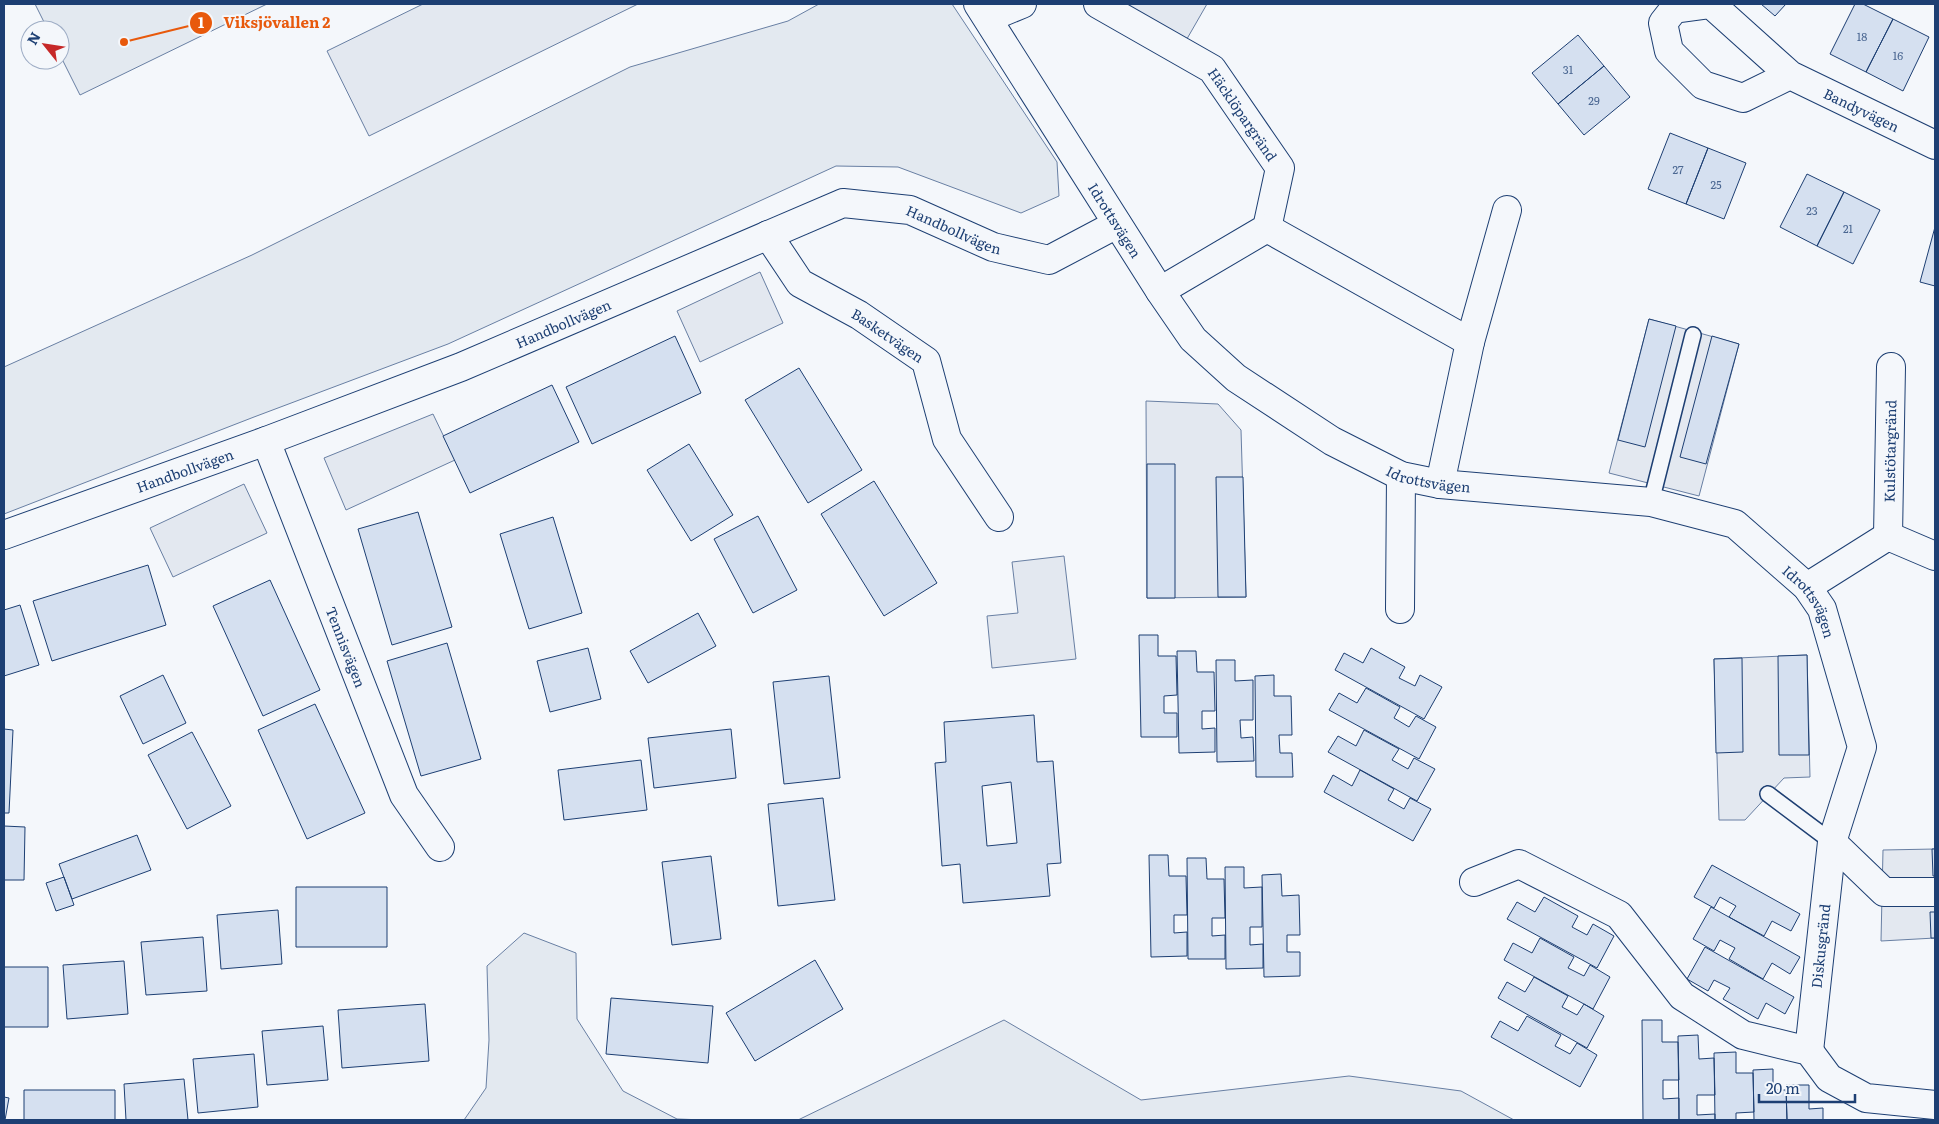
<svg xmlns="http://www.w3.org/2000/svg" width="1939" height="1124" font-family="Literata,serif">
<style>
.green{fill:#e3e9f0;stroke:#687fa3}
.parking{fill:#e3e8f0;stroke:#687fa3}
.building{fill:#d5e0f0;stroke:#1d3f73;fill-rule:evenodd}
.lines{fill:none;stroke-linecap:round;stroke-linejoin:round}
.service-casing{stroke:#1d3f73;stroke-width:18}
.minor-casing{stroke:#1d3f73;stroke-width:30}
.service{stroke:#f4f7fb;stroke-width:15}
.minor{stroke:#f4f7fb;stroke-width:28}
.labels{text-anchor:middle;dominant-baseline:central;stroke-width:4;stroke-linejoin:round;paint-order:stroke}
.number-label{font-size:11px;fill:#4b6792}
.street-label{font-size:14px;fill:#1d3f73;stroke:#f4f7fb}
.leader{fill:none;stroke:#e8590c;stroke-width:2}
.callout-dot{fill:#e8590c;stroke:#f4f7fb;stroke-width:2}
.mark-label{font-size:15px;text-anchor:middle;font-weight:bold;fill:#fff}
.callout-label{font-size:15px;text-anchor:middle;font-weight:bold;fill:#e8590c;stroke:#f4f7fb;stroke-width:4;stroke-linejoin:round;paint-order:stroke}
</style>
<rect width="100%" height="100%" fill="#f4f7fb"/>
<path class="green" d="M35 4H267L80 95 60 55V30H48Z
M819 4H952L1057 162 1059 196 1021 213 898 167 836 166 448 344 254 417 4 514V367L252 255 630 67 788 21Z
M524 933 576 953 577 1019 623 1091 677 1119 705 1120H464L486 1088 489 1040 487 966Z
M1004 1020 1141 1100 1349 1076 1461 1091 1514 1120H798Z"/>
<path class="parking" d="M423 4H638L369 136 327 51Z
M1108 4H1207L1184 44Z
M760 272 783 323 700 362 677 311Z
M1649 319 1739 344 1699 496 1609 473Z
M1146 401 1218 404 1241 430 1246 597 1147 598Z
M433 414 455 460 346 510 324 458Z
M244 484 267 533 173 577 150 528Z
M1064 556 1076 659 992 668 987 616 1018 613 1012 562Z
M1807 655 1810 777 1784 778 1745 820H1719L1714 659Z
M1935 849V938L1881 941 1883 850Z"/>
<path class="building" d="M1761 4H1786L1775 16Z
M1855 4H1863L1893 19 1866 72 1830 54Z
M1893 19 1929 37 1903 91 1866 72Z
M1578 35 1604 66 1558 104 1532 73Z
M1604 66 1630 97 1584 135 1558 104Z
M1670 133 1708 148 1686 204 1648 189Z
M1708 148 1746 163 1724 219 1686 204Z
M1807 174 1844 192 1817 246 1780 227Z
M1844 192 1880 210 1853 264 1817 246Z
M1935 227V286L1920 282Z
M1649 319 1676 326 1645 447 1618 440Z
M675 336 701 393 592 444 566 387Z
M1712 336 1739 344 1706 464 1680 457Z
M799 368 862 470 808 503 745 400Z
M552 385 579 442 470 493 443 436Z
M689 444 733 515 691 541 647 470Z
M1147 464H1175V598H1147Z
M1216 477H1243L1246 597H1218Z
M874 481 937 583 884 616 821 514Z
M418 512 452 627 392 645 358 529Z
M758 516 797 590 753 613 714 539Z
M553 517 582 613 529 629 500 534Z
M148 565 166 625 52 661 33 601Z
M270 580 320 690 263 716 213 606Z
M20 605 39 665 4 676V610Z
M698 613 716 646 648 683 630 651Z
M1139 635H1158V656H1176L1177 695 1164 696V713H1177V737H1141Z
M447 643 481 759 421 776 387 661Z
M588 648 601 699 550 712 537 661Z
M1371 648 1405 667 1399 678 1415 686 1420 675 1442 687 1424 719 1335 670 1344 653 1363 663Z
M1177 651H1196L1197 672H1214L1215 711H1202V729L1215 728V752L1179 753Z
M1807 655 1809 755H1779L1778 656Z
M1742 658 1743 752 1716 753 1714 659Z
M1216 660H1235V681L1253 680V720H1240L1241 738 1253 737 1254 761 1217 762Z
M163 675 186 723 143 744 120 696Z
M1274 675V696H1291L1292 735H1279L1280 753H1292L1293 777H1256L1255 676Z
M829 676 840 778 784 784 773 682Z
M1366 688 1400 707 1394 718 1409 727 1416 716 1436 727 1419 759 1329 710 1339 693 1357 703Z
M315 704 365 813 307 839 258 730Z
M1034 715 1037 762 1053 761 1061 863 1047 864 1050 896 963 903 960 864 942 866 935 763 946 762 944 722ZM1011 782 1017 843 987 846 982 786Z
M4 729 13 730 9 813H4Z
M731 729 736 778 654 788 648 738Z
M1364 730 1399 749 1392 760 1408 769 1414 758 1435 769 1417 801 1328 752 1338 736 1356 746Z
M192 732 231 806 187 829 148 755Z
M641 760 647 810 564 820 558 770Z
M1360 770 1394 789 1388 800 1404 809 1410 798 1431 809 1413 841 1324 792 1333 775 1352 786Z
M823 798 835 900 778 906 768 804Z
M4 826 25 827 24 880H4Z
M137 835 151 870 72 899 59 864Z
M1932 849H1935V876H1933Z
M1149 855H1168L1169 876H1186L1187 915H1174V933L1187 932V956L1151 957Z
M711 856 721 939 672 945 662 862Z
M1187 858H1206L1207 879H1224L1225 918H1212V936L1225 935V959H1188Z
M1712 865 1800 914 1791 931 1772 921 1764 936 1729 917 1736 906 1720 897 1714 908 1694 897Z
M1225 867H1244V888L1262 887V927H1250V945L1263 944V968L1226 969Z
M1281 874 1282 896 1299 895 1300 935H1287V952H1300V976L1264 977 1262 875Z
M64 877 74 905 56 911 46 883Z
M296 887H387V947H296Z
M1544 897 1578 916 1572 927 1587 935 1593 924 1614 936 1597 968 1507 919 1517 902 1535 912Z
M1711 907 1800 957 1790 974 1772 963 1763 979 1729 959 1735 948 1720 940 1714 951 1693 939Z
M278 910 282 964 221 969 217 915Z
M1930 912H1935V938H1931Z
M203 937 207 991 146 995 141 942Z
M1540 938 1574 957 1568 968 1584 976 1590 965 1610 977 1593 1009 1504 960 1513 943 1532 953Z
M1705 947 1794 997 1785 1014 1766 1003 1758 1019 1723 999 1730 988 1714 980 1708 991 1687 979Z
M815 960 843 1009 755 1061 726 1013Z
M124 961 128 1014 67 1019 63 965Z
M4 967H48V1027H4Z
M1534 977 1568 996 1562 1007 1577 1015 1584 1004 1604 1016 1587 1048 1498 998 1507 982 1525 992Z
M611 998 713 1006 708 1063 606 1054Z
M425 1004 429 1061 342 1068 338 1010Z
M1527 1016 1561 1035 1555 1046 1570 1054 1577 1043 1597 1055 1580 1087 1491 1037 1500 1021 1518 1031Z
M1642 1020H1662V1042H1678L1679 1080H1663V1099L1679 1098V1120H1643Z
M323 1026 328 1080 267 1085 262 1031Z
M1698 1035 1699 1059 1714 1058 1715 1095H1697V1115L1715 1114V1120H1679L1678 1036Z
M1736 1052V1073H1753L1754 1112 1736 1113V1120H1715L1714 1053Z
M254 1054 258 1107 198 1113 193 1059Z
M1773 1069V1090H1786L1787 1120H1754L1753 1070Z
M184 1079 188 1120H126L124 1084Z
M1786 1085H1809V1109L1823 1108V1120H1787Z
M24 1090H115V1120H24Z
M4 1097 9 1098 5 1120H4Z"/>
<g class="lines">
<g class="service-casing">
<path id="service" d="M1651 502 1693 335
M1768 794 1832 842"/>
</g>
<g class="minor-casing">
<g id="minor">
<path id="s1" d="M978 4 1160 291 1193 339 1236 378 1332 441 1401 476 1440 484 1651 502 1735 524 1807 587 1822 609 1862 747 1832 842 1809 1051"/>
<path id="s2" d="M1098 4 1212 69 1280 168 1267 228 1160 291"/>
<path d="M988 18 1022 4"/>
<path id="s3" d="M1790 75 1743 98 1703 85 1669 51 1663 23 1674 9 1711 4 1790 75 1935 145"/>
<path d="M1267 228 1470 342 1440 484"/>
<path id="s4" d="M768 235 800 283 859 315 926 361 947 439 999 517"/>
<path d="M1470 342 1507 210"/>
<path id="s5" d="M266 441 404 795 440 847"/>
<path id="s6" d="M4 535 266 441 461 367 843 203 910 210 993 247 1049 260 1117 224"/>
<path id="s7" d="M1888 536 1891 367"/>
<path d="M1807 587 1888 536 1935 556"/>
<path d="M1400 609 1401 476"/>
<path d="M1832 842 1884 892H1935"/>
<path d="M1474 882 1519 864 1619 915 1682 996 1743 1035 1809 1051 1829 1078 1866 1098 1935 1105"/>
</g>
</g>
<use href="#service" class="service"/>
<use href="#minor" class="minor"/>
</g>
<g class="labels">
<g class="number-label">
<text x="1862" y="36">18</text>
<text x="1898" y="55">16</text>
<text x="1568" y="69">31</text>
<text x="1594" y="100">29</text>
<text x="1678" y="169">27</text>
<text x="1716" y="184">25</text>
<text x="1812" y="210">23</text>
<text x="1848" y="228">21</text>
</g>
<g class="street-label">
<text stroke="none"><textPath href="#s3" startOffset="412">Bandyvägen</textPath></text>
<text stroke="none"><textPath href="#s2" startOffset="186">Häcklöpargränd</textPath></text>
<text stroke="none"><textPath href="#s1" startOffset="256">Idrottsvägen</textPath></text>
<text stroke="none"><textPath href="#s6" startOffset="1018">Handbollvägen</textPath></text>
<text stroke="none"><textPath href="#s6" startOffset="598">Handbollvägen</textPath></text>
<text stroke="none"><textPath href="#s4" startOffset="160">Basketvägen</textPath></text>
<text stroke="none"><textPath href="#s7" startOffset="85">Kulstötargränd</textPath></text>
<text stroke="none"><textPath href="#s6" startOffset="192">Handbollvägen</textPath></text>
<text stroke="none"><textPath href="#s1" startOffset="676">Idrottsvägen</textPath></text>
<text stroke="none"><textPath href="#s1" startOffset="1096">Idrottsvägen</textPath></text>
<text stroke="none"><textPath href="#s5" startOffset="221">Tennisvägen</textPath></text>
<text transform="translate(1820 946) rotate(-84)">Diskusgränd</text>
</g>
</g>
<path class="leader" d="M124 42L201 23"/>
<g class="callout-dot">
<circle cx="124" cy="42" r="5"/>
<circle cx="201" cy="23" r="12"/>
</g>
<g class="mark-label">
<text x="201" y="28">1</text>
</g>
<g class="callout-label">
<text x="277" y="28">Viksjövallen 2</text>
</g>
<rect width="1939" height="1124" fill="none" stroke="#1d3f73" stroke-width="10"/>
<g transform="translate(45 45) rotate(300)"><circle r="24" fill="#f4f7fb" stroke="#9eadc5"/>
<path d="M0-4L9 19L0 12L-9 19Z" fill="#c62828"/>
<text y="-8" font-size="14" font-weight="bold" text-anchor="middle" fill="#1d3f73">N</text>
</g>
<path d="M1759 1094v8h96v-8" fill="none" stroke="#1d3f73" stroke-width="2.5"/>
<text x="1766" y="1094" font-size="15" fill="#1d3f73" stroke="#f4f7fb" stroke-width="4" paint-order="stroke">20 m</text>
</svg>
